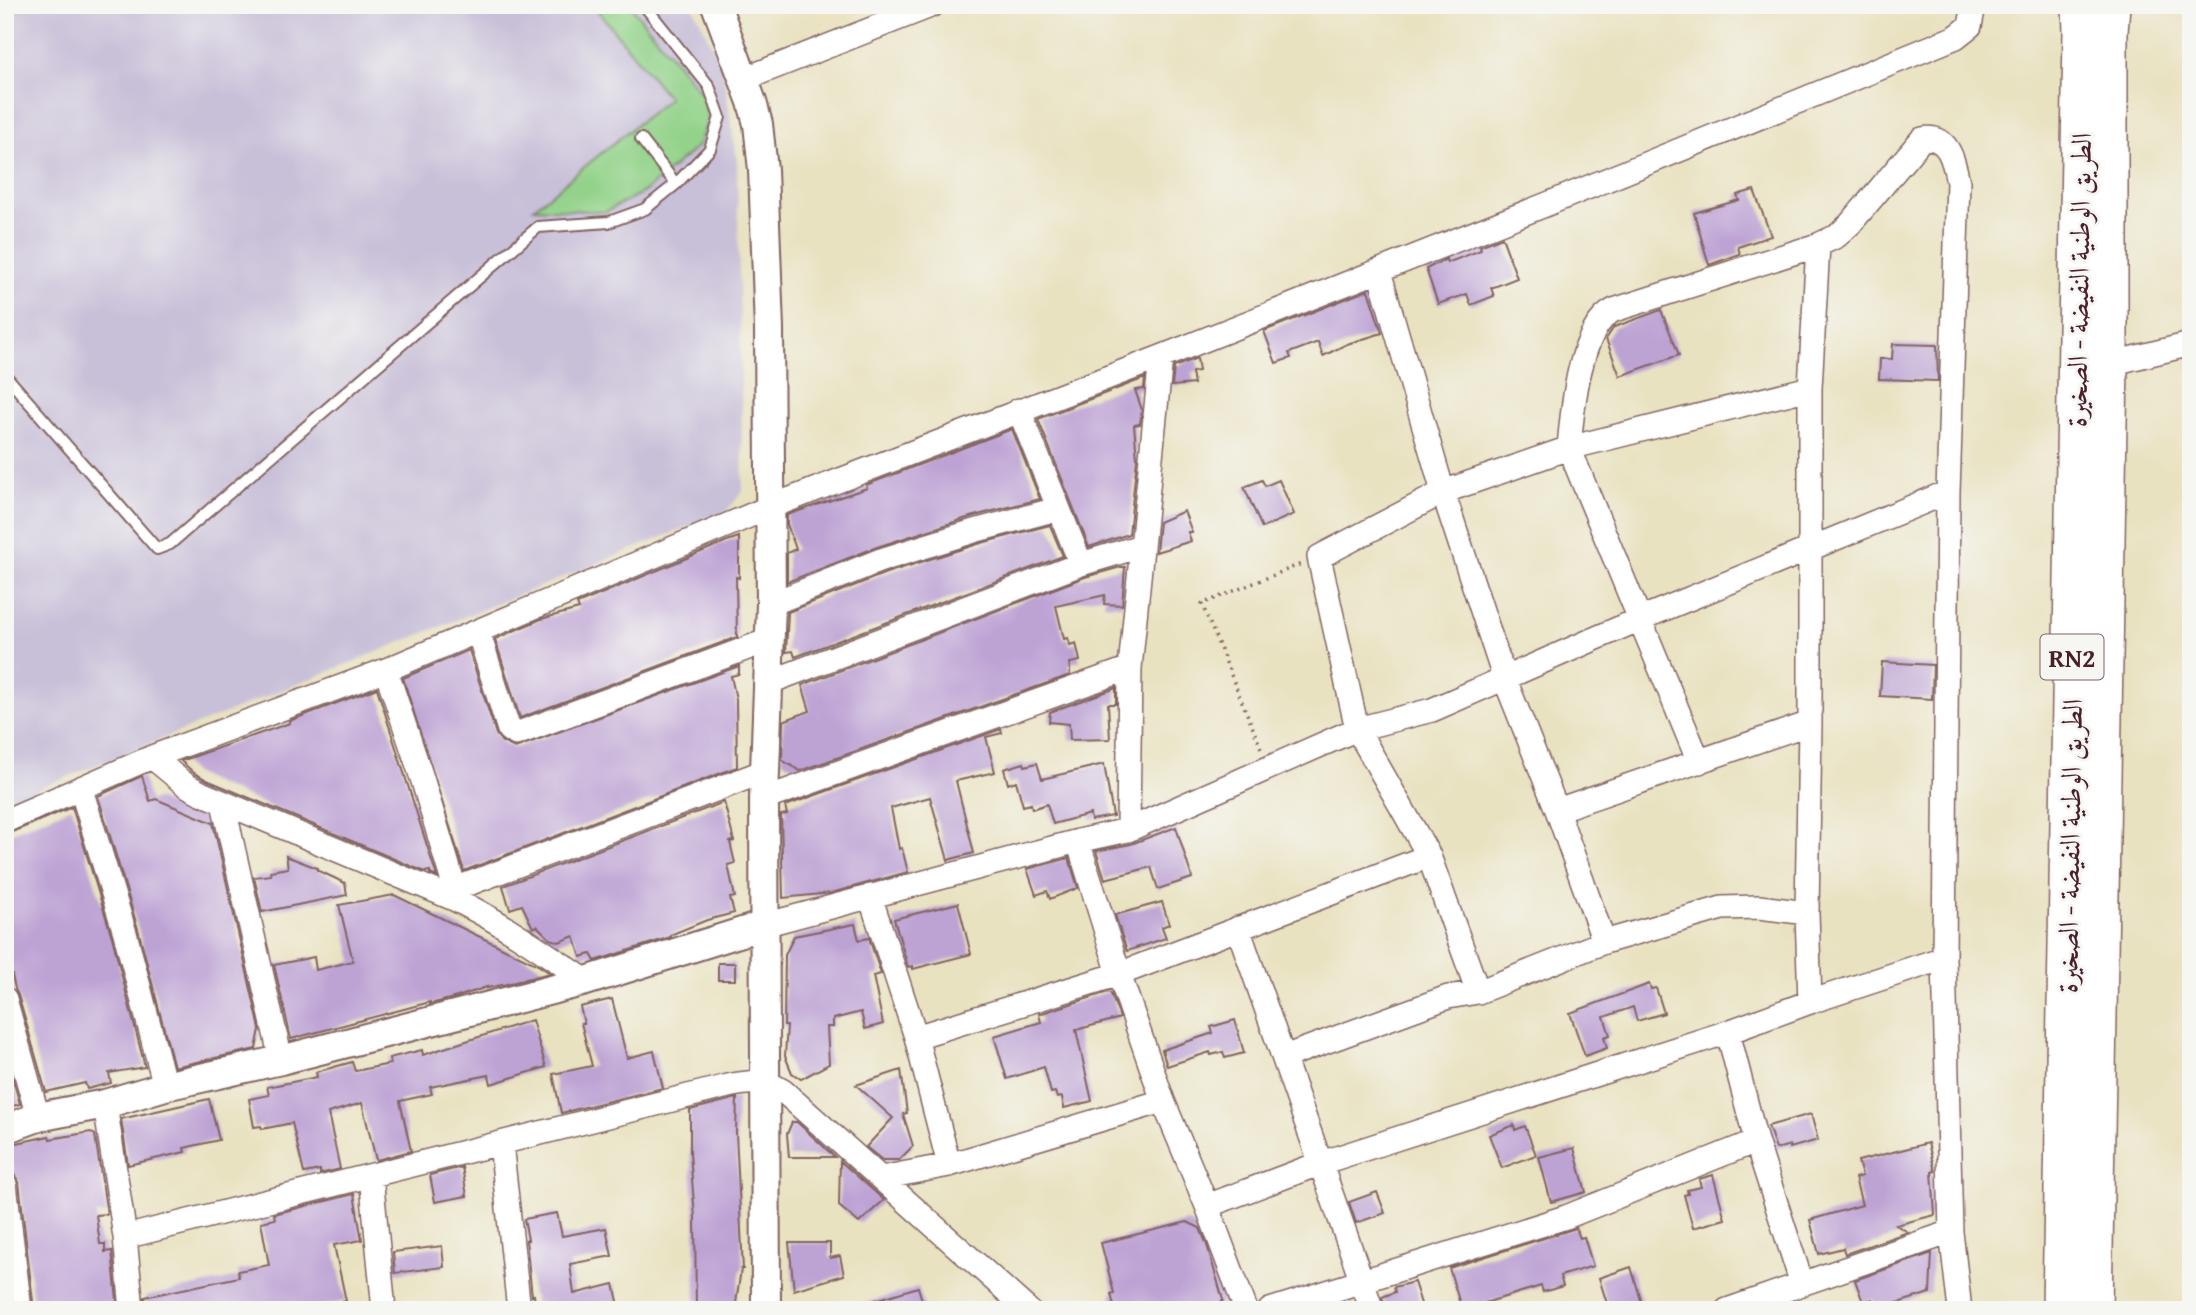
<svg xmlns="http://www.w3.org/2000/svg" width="2196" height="1315" font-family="'Gentium Book Plus',Amiri,serif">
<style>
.industrial{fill:#c8bfd8}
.green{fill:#92d289;stroke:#6e785a;stroke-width:2}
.building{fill:#bda3d4}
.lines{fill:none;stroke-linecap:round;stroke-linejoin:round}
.service-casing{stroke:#826360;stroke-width:14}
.minor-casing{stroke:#826360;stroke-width:26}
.tertiary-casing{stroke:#826360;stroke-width:32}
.trunk-casing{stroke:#826360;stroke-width:40}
.path{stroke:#826360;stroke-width:3.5;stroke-dasharray:2 5;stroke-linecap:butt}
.service{stroke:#fff;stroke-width:10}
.minor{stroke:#fff;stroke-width:23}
.tertiary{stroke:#fff;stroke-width:28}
.trunk{stroke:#fff;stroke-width:37}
.labels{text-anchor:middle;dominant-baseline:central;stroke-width:6;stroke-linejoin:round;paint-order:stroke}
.shield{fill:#f6f6f2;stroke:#7e6067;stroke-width:2}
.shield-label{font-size:26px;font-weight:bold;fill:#4a1f2b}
.street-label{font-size:28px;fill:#4a1f2b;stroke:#f6f6f2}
</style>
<rect width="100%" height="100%" fill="#f6f6f2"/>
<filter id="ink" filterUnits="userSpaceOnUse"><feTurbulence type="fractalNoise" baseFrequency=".0143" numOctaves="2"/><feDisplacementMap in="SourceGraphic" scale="14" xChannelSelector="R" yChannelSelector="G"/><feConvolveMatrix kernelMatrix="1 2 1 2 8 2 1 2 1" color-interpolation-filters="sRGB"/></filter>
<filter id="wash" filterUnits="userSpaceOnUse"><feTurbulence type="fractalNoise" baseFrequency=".00686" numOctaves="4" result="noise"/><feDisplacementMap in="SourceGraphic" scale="28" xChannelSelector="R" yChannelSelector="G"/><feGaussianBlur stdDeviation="1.57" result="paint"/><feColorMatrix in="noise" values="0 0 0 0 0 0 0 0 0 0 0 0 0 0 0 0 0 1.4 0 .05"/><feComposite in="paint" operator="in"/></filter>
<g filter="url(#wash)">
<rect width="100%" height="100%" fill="#e9e2c1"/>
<path class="industrial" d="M5 5H692L722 65 737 160 743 491 727 511 5 802Z"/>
<path class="green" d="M593 5H630L701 93 708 120 698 146 644 192 605 212 534 208 669 98Z"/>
<g id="blocks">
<path class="building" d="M1754 190 1771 236 1738 247 1740 254 1709 265 1694 213 1739 200 1737 195Z
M1502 237 1517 278 1491 288 1494 296 1471 305 1467 294 1438 304 1426 269 1446 259 1447 263 1481 250 1480 246Z
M1368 290 1382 333 1347 344 1323 356 1318 342 1289 353 1291 358 1276 363 1264 331Z
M1661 310 1679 355 1620 376 1606 339 1614 327Z
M1893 344 1937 345 1938 381 1879 379 1880 359H1892Z
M1197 358 1199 371 1192 372 1194 384 1172 386 1174 367Z
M1145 378 1144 389 1135 390 1142 410 1140 424 1134 425 1137 458 1129 534 1089 547 1038 419Z
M1012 429 1040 499 970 517 877 547 787 582V553L796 549 787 524V515L867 488 866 485Z
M1262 480 1265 486 1279 480 1294 514 1262 528 1244 487Z
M1184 511 1192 532H1188L1191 541 1156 552 1159 522Z
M1050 525 1063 556 795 657 793 651 786 652 788 612 886 573 978 544Z
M739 537V578L736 577 737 637 520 718 495 639 541 619 579 609 577 604 727 541Z
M1121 567H1125L1122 605 1104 604 1105 595 1056 606 1064 639 1068 638 1070 645 1076 643 1080 661 1070 663V675L800 771 782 760 783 721 810 711 802 685 1085 577Z
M469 650 496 734 502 742 515 748 739 666V674L731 676 736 699 737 767 464 871 403 678Z
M1882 662 1933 665 1932 699 1880 696Z
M377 688 437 877 430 874V871L425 872 207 780 194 773 181 761 290 723 289 721Z
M1116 688V704H1108L1110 739 1070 740 1069 724 1049 722 1050 712Z
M1001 729 1002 733 986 737 995 772 956 781 974 853 948 860 930 797 891 808 899 849 902 848 908 872 831 893 783 898 781 815 787 814 785 806Z
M1024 763 1025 766 1037 763 1042 779 1104 764 1113 816 1091 820 1090 814 1053 824 1047 804 1032 809 1031 804 1023 806 1016 781 1008 784 1004 769Z
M142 776 150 801 156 799 213 823 260 1029 256 1049 174 1067 138 929 98 796Z
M724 802 734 841 730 842 735 863 728 865 735 897 730 898 734 913 707 920 670 935 671 937 595 961 591 954 581 957 574 936 559 942 550 939 537 926 533 928 522 905 510 909 503 886Z
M72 807 112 937 145 1067 109 1073 111 1083 87 1089 85 1083 46 1092 18 995 15 989 5 942V835Z
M1176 827 1192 878 1158 889 1151 867 1105 879 1096 851 1131 844Z
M286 856 317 868V870L345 883 347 895 262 912 254 877 271 875 270 871 288 868Z
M1069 858 1078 888 1050 899 1047 891 1036 895 1027 869Z
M394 895 538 965 550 973 507 984 487 988V987L457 997 430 1004V1002L291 1039 274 965 314 957 316 970 353 961 339 905Z
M1162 902 1169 924 1162 927 1166 938 1127 951 1115 915Z
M958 903 971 954 913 969V966L908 967 894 919Z
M855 924 859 940 869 938 881 974 873 976 883 1024 865 1029 861 1012 833 1019V1027H827L829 1064 801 1079 792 1073 785 1056 787 1026H784L785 955 794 936Z
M718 963H735V980H718Z
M1649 984 1651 989 1656 988 1664 1013 1637 1021 1633 1007 1604 1017 1610 1035 1604 1037 1607 1048 1585 1056 1570 1013Z
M1108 992 1111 994 1120 1018 1076 1030 1092 1101 1064 1108 1062 1097 1057 1098 1055 1092 1051 1093 1044 1067 1007 1079 994 1036 1041 1022 1039 1014Z
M612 999 627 1058 654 1051 663 1088 561 1113 553 1074 592 1066 581 1023H584L580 1007Z
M532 1020 546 1067 491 1084 489 1075 430 1087 432 1094 400 1101 411 1151 376 1160 362 1103 328 1113 340 1169 320 1174V1170L304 1173 292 1123 262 1129 261 1126 254 1127 249 1099 269 1095 267 1087 317 1077 316 1072 352 1062 355 1071 390 1064 389 1058 422 1050 423 1055 438 1050Z
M1235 1020 1244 1053 1225 1058 1223 1052 1211 1055 1210 1052 1167 1066 1162 1050 1213 1033 1211 1027Z
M5 1052 20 1104 5 1108Z
M901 1070 907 1113 903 1114 913 1146 899 1160H882L866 1147 893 1118 856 1085Z
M737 1098 736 1133 743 1269H741L735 1310H696L695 1218 690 1153V1110Z
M209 1099 219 1140 184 1148 185 1152 128 1165 121 1119Z
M1811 1114 1818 1140 1790 1148V1145L1776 1149 1768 1126Z
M792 1122H797L835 1157H789L787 1134Z
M1514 1125 1515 1130 1525 1126 1536 1155 1502 1168 1489 1135Z
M91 1132 95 1135 107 1214 96 1215 100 1244H105V1252L112 1251 118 1310H34L19 1182 13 1173 8 1145 49 1136 50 1139Z
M1928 1143 1935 1171 1932 1172 1935 1215 1896 1225 1908 1232 1845 1254 1843 1248 1819 1254 1810 1220 1862 1205 1855 1178 1862 1176 1858 1161Z
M1574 1148 1586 1192 1551 1202 1539 1157Z
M840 1161 884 1200 859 1223 839 1206Z
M462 1167 467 1196 435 1202 430 1175Z
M1713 1175 1725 1219 1693 1228 1684 1195 1688 1194 1687 1190 1701 1187 1699 1179Z
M1377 1192 1385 1213 1356 1223 1349 1202Z
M354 1194 362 1240 334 1245 346 1301 314 1308V1306L295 1310H146L145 1297 239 1277 238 1271 269 1265 261 1222 275 1219 274 1214Z
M557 1213 562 1236 606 1228 612 1256 570 1264 574 1294 614 1284 620 1310H534L533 1304 543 1301 535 1302 534 1295 532 1296 526 1240H528L524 1219Z
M1187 1222 1200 1228 1207 1245 1223 1300 1217 1310H1115L1111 1294 1114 1293 1101 1243Z
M1576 1228 1580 1238 1584 1237 1593 1266 1560 1276 1563 1286 1543 1292 1541 1286 1485 1303 1487 1310H1472L1470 1305 1461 1307 1449 1268Z
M789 1243H830V1258L840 1256 844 1275 794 1290Z
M442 1246 444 1267 395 1273 393 1252Z
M1932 1253 1930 1293 1875 1310 1873 1299 1863 1302 1855 1280Z
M1631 1267 1644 1310H1609L1599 1278Z
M1414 1282 1423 1310H1386L1382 1297 1395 1292 1394 1287Z
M918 1287 925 1310H857L856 1306Z"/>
</g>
</g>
<g filter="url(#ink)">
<use href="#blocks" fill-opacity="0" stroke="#826360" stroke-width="2"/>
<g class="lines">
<g class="service-casing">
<path id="service" d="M641 139 676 184
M5 375 157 549 170 544 538 227 609 222 645 209 676 184 710 149 720 117 709 86 644 5"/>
</g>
<g class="minor-casing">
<path id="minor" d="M744 79 933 5
M1379 271 1443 492 1569 448 1810 388
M2109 364 2191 344
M1019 410 1081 564
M771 604 881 560 974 531 1057 509
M478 631 509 730 516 734 769 640
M386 670 422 778 455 889 454 899
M767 683 1081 564 1141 546
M152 757 186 785 201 793 454 899C501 922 543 951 586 981
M1699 762 1569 448C1572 412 1579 327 1614 310L1818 245 1837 236 1850 224 1922 139C1949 134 1954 162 1958 182L1948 492 1944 958 1951 1232 1960 1310
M81 789 125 933 165 1086
M764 799 1130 668
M223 803 281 1060
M1557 810 1810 723
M5 821 152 757 386 670 770 507 1161 357 1545 205 1956 37 1970 26 1974 5
M1128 830 1130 668 1161 357
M1078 841 1119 974 1163 1101 1207 1206 1246 1310
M455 889 765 771
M870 896 916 1037 949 1165
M764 925 1078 841 1128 830 1357 729 1432 710 1640 619 1948 492
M1238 928 1372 1310
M1478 992 1429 856 1357 729 1319 557 1443 492 1504 677 1557 810 1604 942
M5 999 38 1117
M1810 1002 1807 913 1810 723V388L1818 245
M1728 1032 1756 1141 1802 1284
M916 1037 1119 974 1429 856
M1284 1057 1448 997 1478 992 1604 942 1722 908 1759 907 1807 913
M105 1104 125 1237 132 1310
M501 1143 519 1310
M371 1176 384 1310
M881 1178 949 1165 1163 1101
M5 1184 20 1310
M1207 1206 1321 1163 1728 1032 1810 1002 1944 958
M125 1237 728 1086C748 1082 765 1079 783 1091L1028 1310
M1270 1310 1566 1217 1756 1141
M1727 1310 1951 1232"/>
</g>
<g class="tertiary-casing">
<path id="tertiary" d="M716 5 752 102 758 124 763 170 769 329 771 604 764 799 766 1310
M5 1129 38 1117 105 1104 165 1086 281 1060 586 981 764 925"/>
</g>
<g class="trunk-casing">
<path id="trunk" d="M2061 1310 2082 31 2081 5
M2093 1310 2109 364V32L2111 5"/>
</g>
<path class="path" d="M1261 748 1202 604 1301 564"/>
<use href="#service" class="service"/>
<use href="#minor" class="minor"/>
<use href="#tertiary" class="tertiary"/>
<use href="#trunk" class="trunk"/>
</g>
</g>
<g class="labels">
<rect class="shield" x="2040.5" y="634.5" width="63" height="45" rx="5"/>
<g class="shield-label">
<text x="2072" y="657">RN2</text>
</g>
<g class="street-label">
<text transform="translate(2078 280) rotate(-89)">الطريق الوطنية النفيضة - الصخيرة</text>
<text transform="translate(2069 846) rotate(-89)">الطريق الوطنية النفيضة - الصخيرة</text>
</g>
</g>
<rect width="2196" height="1315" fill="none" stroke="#f6f6f2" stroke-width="28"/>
</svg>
